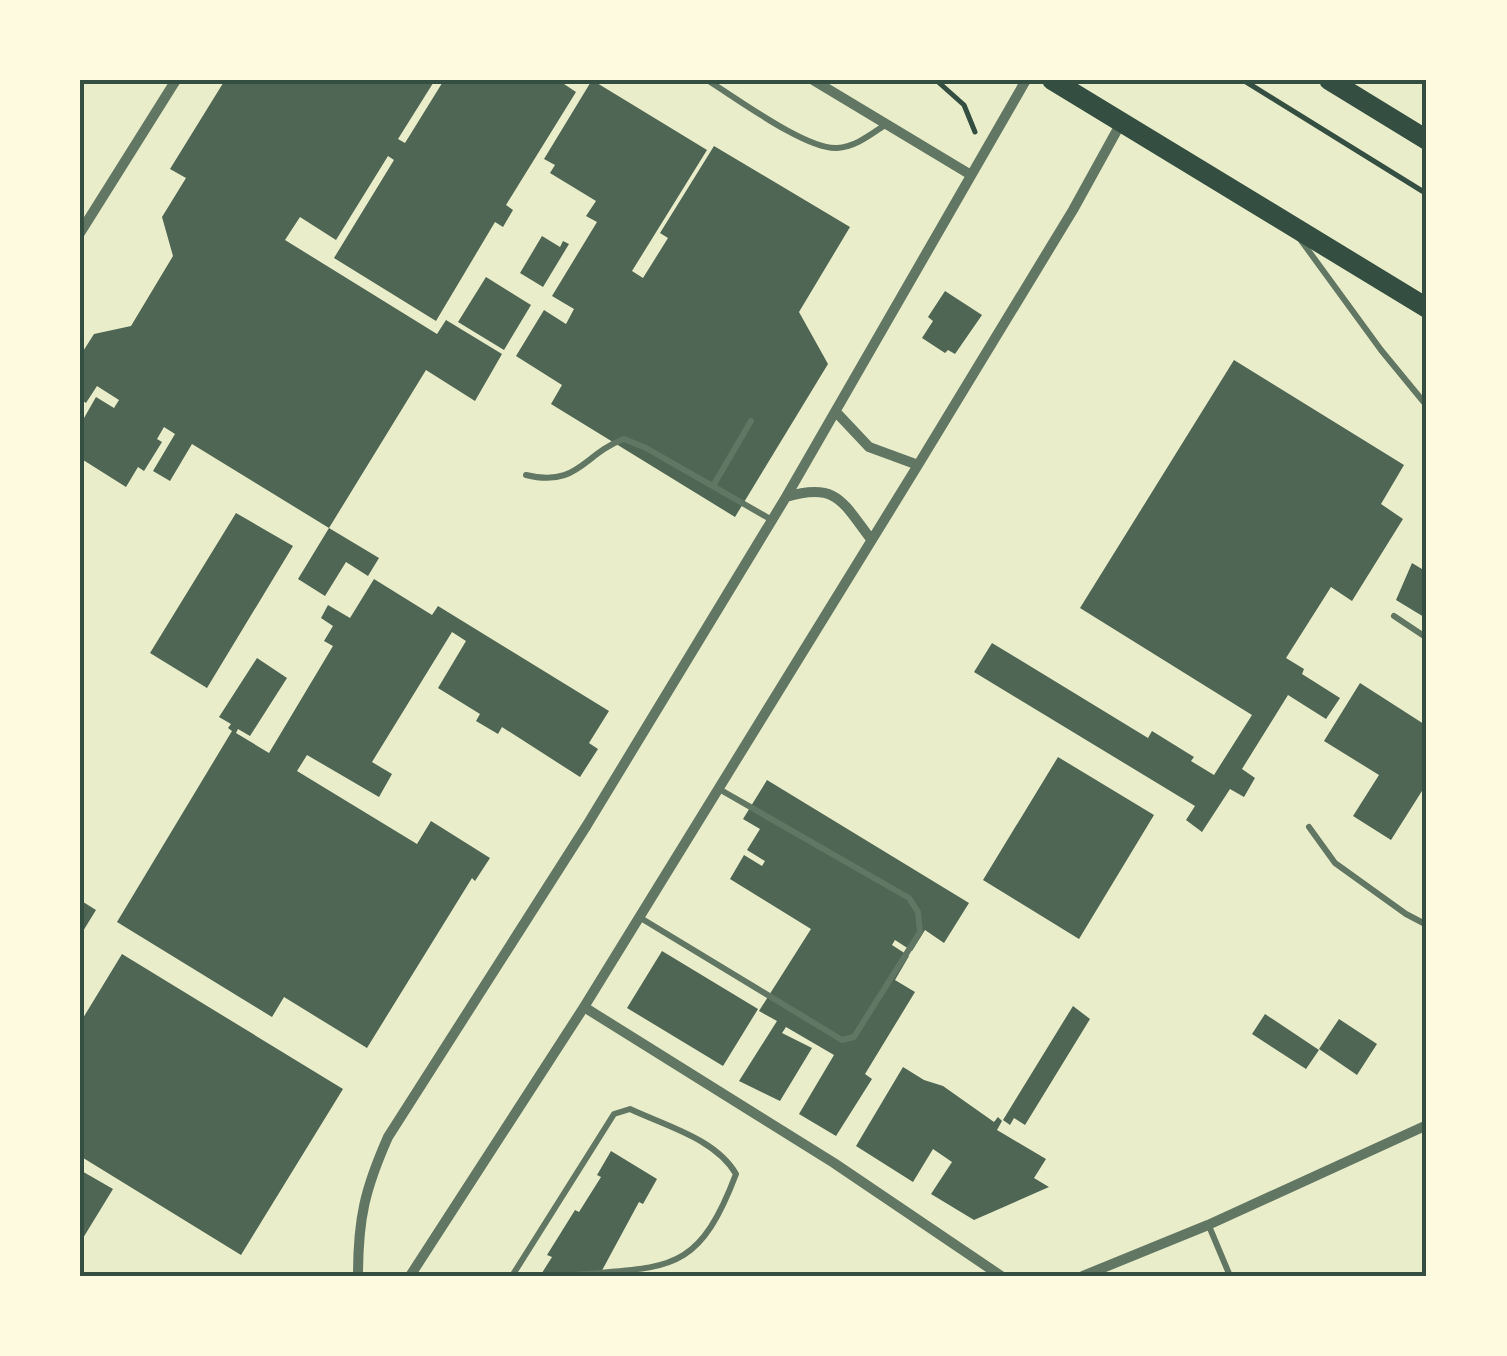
<svg xmlns="http://www.w3.org/2000/svg" width="1507" height="1356" font-family="'Alegreya Sans',sans-serif">
<style>
.building{fill:#4f6655}
.lines{fill:none;stroke-linecap:round;stroke-linejoin:round}
.path{stroke:#344e41;stroke-width:5}
.service{stroke:#617663;stroke-width:6}
.minor{stroke:#617663;stroke-width:10}
.trunk{stroke:#344e41;stroke-width:20}
.neatline{fill:none;stroke:#344e41;stroke-width:4}
</style>
<rect width="100%" height="100%" fill="#e9edc9"/>
<path class="building" d="M225 80H435L398 139 405 143 444 80H558L576 92 506 205 513 210 503 227 495 222 436 321 334 258 394 160 388 156 336 240 300 217 285 240 437 334 446 320 502 354 475 401 426 370 329 528 192 444 170 481 153 471 175 434 164 427 157 439 162 442 144 471 138 467 126 487 80 458V415L84 418 96 397 114 408 119 400 97 386 86 403 80 399V356L94 334 131 326 173 256 162 217 186 178 170 169Z
M592 80 707 150 632 271 643 278 668 238 660 233 714 146 850 227 799 312 828 364 735 517 551 404 562 385 516 356 544 310 566 324 574 309 552 296 597 222 586 216 596 201 550 173 555 165 544 159Z
M542 236 560 247 563 241 569 244 543 287 520 273Z
M486 277 531 305 504 350 458 322Z
M945 291 982 315 955 354 948 350 945 353 922 338 933 321 928 317Z
M1234 360 1404 465 1381 504 1403 519 1352 601 1331 587 1286 658 1304 669 1302 674 1340 698 1326 719 1288 695 1242 769 1255 778 1244 797 1230 789 1202 832 1186 820 1195 806 974 672 992 643 1148 738 1152 731 1194 757 1191 761 1214 775 1252 715 1080 608Z
M236 513 293 546 207 688 150 653Z
M329 528 379 558 368 576 346 562 325 596 298 579Z
M1412 563 1427 572V613L1424 617 1396 600Z
M374 579 432 615 438 606 609 711 589 743 598 749 580 777 502 727 498 734 476 721 480 714 438 688 466 641 452 632 372 762 392 774 379 797 307 755 297 771 417 844 431 821 490 858 475 881 472 878 367 1048 284 997 272 1017 117 922 232 731 228 728 231 724 219 717 257 658 287 678 250 736 238 729 236 733 269 753 333 646 324 641 333 626 321 618 328 605 350 618Z
M1360 683 1427 726V783L1391 840 1353 816 1379 775 1324 741Z
M1058 757 1154 815 1079 939 983 880Z
M767 780 969 903 944 943 925 930 912 951 895 940 892 945 909 956 895 980 915 992 865 1074 872 1079 836 1136 799 1114 834 1055 786 1027 782 1033 812 1048 780 1101 739 1081 777 1021 759 1011 811 929 730 879 744 855 762 866 765 861 747 850 760 829 743 819Z
M80 900 96 910 80 936Z
M662 951 758 1009 723 1066 627 1008Z
M122 954 343 1089 241 1255 80 1156V1023Z
M1073 1006 1090 1019 1025 1125 1014 1118 1010 1125 1003 1120Z
M1265 1014 1319 1050 1306 1069 1252 1034Z
M1339 1019 1377 1044 1357 1075 1319 1049Z
M903 1067 924 1080 943 1086 994 1122 998 1117 1002 1121 997 1130 1046 1159 1034 1178 1049 1187 974 1220 931 1194 952 1162 933 1149 913 1182 856 1146Z
M611 1151 657 1179 643 1204 639 1202 599 1276H540L552 1257 547 1255 575 1210 579 1212 601 1177 597 1175Z
M80 1170 113 1189 80 1243Z"/>
<g class="lines">
<path class="path" d="M936 80 964 105 975 132
M1243 80 1427 194"/>
<path class="service" d="M707 80C735 97 806 150 837 148 855 147 870 135 885 125
M1300 239 1381 350 1427 406
M526 475C578 488 583 454 624 439L646 448 772 520
M713 486 751 421
M1394 616 1427 638
M1309 827 1335 863 1406 914 1427 925
M639 917 842 1040 854 1037 920 932 918 912 909 898 719 789
M1209 1226 1230 1276
M512 1276 614 1114 630 1109C666 1126 716 1139 736 1174 696 1280 665 1265 565 1276"/>
<path class="minor" d="M813 80 971 175
M80 233 176 80
M836 412 869 447 918 465
M786 497C836 482 842 501 870 538
M584 1007 834 1163 1001 1276
M358 1276C358 1218 365 1189 388 1137L587 825 786 497 1026 80
M410 1276 584 1007 918 465 1073 210 1121 123
M1083 1276 1208 1225 1427 1125"/>
<path class="trunk" d="M1052 80 1427 308
M1329 80 1427 140"/>
</g>
<rect width="1507" height="1356" fill="none" stroke="#fefae0" stroke-width="165"/>
<rect x="82" y="82" width="1342" height="1192" class="neatline"/>
</svg>
